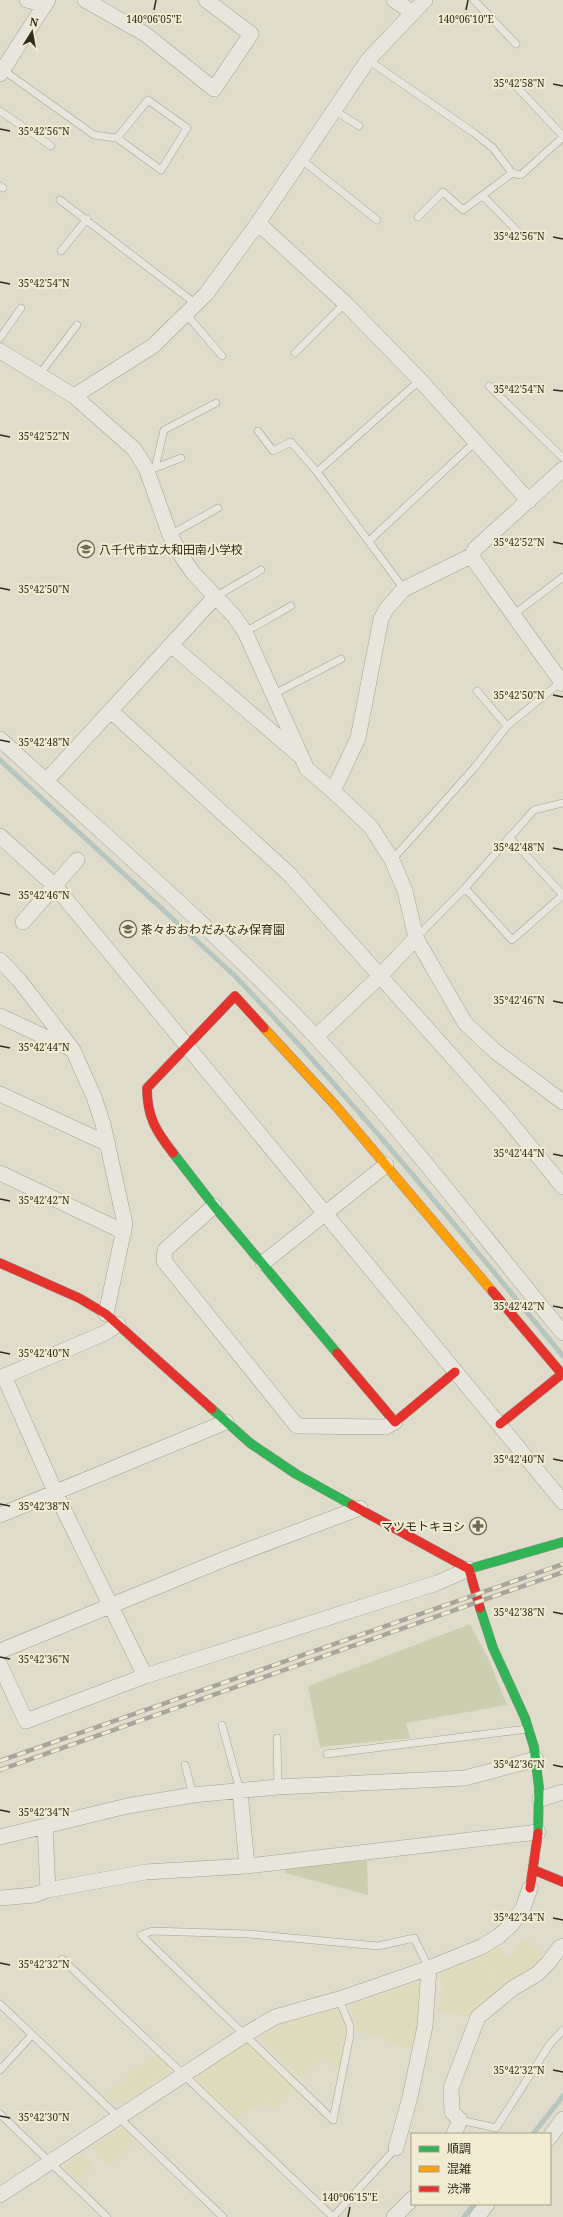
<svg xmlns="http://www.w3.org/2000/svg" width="563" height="2217" font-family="'Noto Serif','Noto Sans JP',serif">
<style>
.farmland{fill:#dedcbd}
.green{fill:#cbcfaf}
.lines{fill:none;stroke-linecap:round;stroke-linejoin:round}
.stream{stroke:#b6c6be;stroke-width:5}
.lane-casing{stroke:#a5a194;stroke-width:8}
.street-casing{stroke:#a5a194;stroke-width:16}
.fast-casing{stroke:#959084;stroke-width:10}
.slow-casing{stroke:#959084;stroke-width:10}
.jam-casing{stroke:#959084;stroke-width:10}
.lane{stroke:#e8e6dc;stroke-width:7}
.street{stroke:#e8e6dc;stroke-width:15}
.fast{stroke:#30b455;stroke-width:9}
.slow{stroke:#ff9f0a;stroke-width:9}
.jam{stroke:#e5322d;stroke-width:9}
.rail-casing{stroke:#a8a59c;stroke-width:4.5}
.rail{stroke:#f1ecd1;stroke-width:3;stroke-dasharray:9;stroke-linecap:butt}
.ticks{fill:none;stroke:#322a1e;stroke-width:1.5}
.labels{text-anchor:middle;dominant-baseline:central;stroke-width:4;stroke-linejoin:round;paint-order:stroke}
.poi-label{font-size:12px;fill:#322a1e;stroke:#f1ecd1;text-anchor:start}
.ticks-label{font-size:10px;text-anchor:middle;fill:#322a1e;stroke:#f1ecd1;stroke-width:4;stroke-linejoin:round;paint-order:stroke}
</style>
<rect width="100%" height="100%" fill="#e0dccb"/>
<path class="farmland" d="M524 1938 544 1954 532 1969 499 1989 482 1956 498 1947 509 1957Z
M481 1957 499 1991 472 2018 439 2011 443 1989 439 1974Z
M417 1982 422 1985 420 2013 412 2049 386 2043V2037L354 2031 355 2023 350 2009 351 2005 390 1993 391 2016 388 2030 391 2016 390 1993Z
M334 2010 341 2012 347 2027 339 2071 322 2056 301 2078 260 2037 282 2023Z
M246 2044 250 2045 294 2089 274 2109 267 2102 235 2118 195 2080 196 2076Z
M157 2052 170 2066 171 2071 118 2106 116 2105 106 2095Z
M123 2127 136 2140 110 2166 91 2148Z
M81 2153 94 2166 79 2182 63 2166Z"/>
<path class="green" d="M470 1624 489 1660 507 1705 406 1723 410 1738 320 1747 308 1686Z
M367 1860 368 1895 285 1873V1869Z"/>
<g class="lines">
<path class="stream" d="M0 760 234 975C350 1096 456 1226 563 1356
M533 2134 563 2096
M464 2217 474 2204"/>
<g class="lane-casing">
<path id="lane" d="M474 0 516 44
M368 60 474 133 493 148 512 173
M3 70 94 135 117 138 161 170 187 128 148 100 117 138
M515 85 563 136
M334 110 359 126
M0 111 51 146
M302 160 377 220
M0 186 3 188
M483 196 517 231
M60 200 196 304
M418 217 443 192 463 210 512 173 521 175 563 137
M61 251 87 219
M186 314 222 356
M0 338 21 308
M295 353 345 303
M39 375 77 325
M489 386 563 458
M258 431 273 451 291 442 317 472 404 589
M155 468 164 430 216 403
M155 468 181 458
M317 472 420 380
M170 535 218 508
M369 541 475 442
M215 597 261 570
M513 615 563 577
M245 632 291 606
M477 691 507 726
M274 694 341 659
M509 837 563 895
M392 860 475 767 507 726 562 681
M465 888 512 940 563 895
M416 938 465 888 534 810 563 803
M222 1725 240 1791
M277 1738 278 1787
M327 1754 527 1729
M185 1765 193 1795
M62 1959 333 2217
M339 1999 350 2026V2035L333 2120 141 1935 152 1931 248 1934 378 1946 414 1938 429 1968
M0 2004 223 2217
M0 2070 32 2035
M0 2114 107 2217
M460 2120 496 2128 550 2044 563 2030
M333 2217 396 2148"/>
</g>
<g class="street-casing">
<path id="street" d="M27 0 45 5
M85 0 145 34 214 89 251 34 206 0
M394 0 412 12
M0 74 48 0
M258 223 345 303 420 380 529 501
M0 351 74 396 134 449 146 468 170 535 184 560 194 574 234 616 245 632 307 769 333 791 371 827 392 860 405 891 416 938 465 1023 496 1052 563 1102
M74 396 153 346 206 294 258 223 368 60 425 0
M471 556 563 684
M171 645 299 755
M111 711 289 874 506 1117 563 1187
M0 739C105 836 217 932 315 1036 403 1130 481 1234 563 1333
M46 781 215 597
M333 791 358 738 381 619 387 608 404 589 471 556 476 548 563 469
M0 836 55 886 563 1502
M23 922 77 860
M0 960 19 980 73 1050 94 1097 103 1124 125 1224 106 1314
M0 1016 71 1049
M316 1037 379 977 416 938
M0 1094 108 1144
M0 1173 124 1232
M214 1206 165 1250 164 1261 297 1426 386 1427 395 1422
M263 1263 386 1165
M4 1376 58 1498 145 1676
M0 1378 105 1333 118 1324
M0 1515 226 1422
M0 1651 227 1558 360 1508
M0 1665 26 1721 145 1676 437 1583 469 1569
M240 1791 247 1866
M540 1799 563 1792
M45 1827 48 1890 146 1872 247 1866 538 1832
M0 1837 127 1806 193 1795 278 1787 465 1778 536 1759
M0 1898 34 1895 48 1890
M454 2134 460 2120 452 2112 451 2088 478 2017 513 1988 537 1974 548 1963 560 1947 563 1946
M550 2137 563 2119
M396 2148 410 2097 425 2026 429 1968
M0 2195 246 2034 275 2017 339 1999 429 1968 481 1947 499 1936 512 1924 523 1908 530 1888
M394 2217 412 2199
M477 2217 487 2204"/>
</g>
<g class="fast-casing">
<path id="fast" d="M173 1153 214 1206 337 1353
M212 1409 250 1443 296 1474 352 1505
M469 1569 563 1542
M480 1608 493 1648 525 1718 534 1747 539 1788 538 1833"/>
</g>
<g class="slow-casing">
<path id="slow" d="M264 1028 335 1105 492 1291"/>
</g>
<g class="jam-casing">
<path id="jam" d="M173 1153C156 1131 147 1117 147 1088L235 996 264 1028
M0 1263 79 1298 106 1314 212 1409
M492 1291 562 1374 500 1424
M337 1353 395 1422 455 1372
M352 1505 469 1569 480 1608
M534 1870 563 1882
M530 1888 538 1833"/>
</g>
<use href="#lane" class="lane"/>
<use href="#street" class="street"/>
<use href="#fast" class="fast"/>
<use href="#slow" class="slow"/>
<use href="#jam" class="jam"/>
<g class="rail-casing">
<path id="rail" d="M0 1761 563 1564
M0 1770 563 1572"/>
</g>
<use href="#rail" class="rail"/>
</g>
<path class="ticks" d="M154 10 156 0M466 10 468 0M553 84 563 86M0 129 10 131M553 237 563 239M0 282 10 284M553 390 563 391M0 435 10 437M553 542 563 544M0 588 10 590M553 695 563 697M0 740 10 742M553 848 563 850M0 893 10 895M553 1001 563 1003M0 1046 10 1048M553 1154 563 1156M0 1199 10 1201M553 1306 563 1308M0 1352 10 1354M553 1459 563 1461M0 1504 10 1506M553 1612 563 1614M0 1657 10 1659M553 1765 563 1767M0 1810 10 1812M553 1918 563 1920M0 1963 10 1965M553 2070 563 2072M0 2116 10 2118M348 2217 350 2207"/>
<defs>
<g id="school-ring" transform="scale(0.9)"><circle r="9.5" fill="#f1ecd1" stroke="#6f685b" stroke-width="1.5"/><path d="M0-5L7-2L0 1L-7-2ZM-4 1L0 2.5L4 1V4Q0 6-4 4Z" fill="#6f685b"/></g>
<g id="pharmacy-ring" transform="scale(0.9)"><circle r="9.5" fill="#f1ecd1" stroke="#6f685b" stroke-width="1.5"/><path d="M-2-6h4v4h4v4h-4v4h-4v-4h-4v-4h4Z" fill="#6f685b"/></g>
</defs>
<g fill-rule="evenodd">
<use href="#school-ring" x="86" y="549"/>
<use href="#school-ring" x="128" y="929"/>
<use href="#pharmacy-ring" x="478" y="1526"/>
</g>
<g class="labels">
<g class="poi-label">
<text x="99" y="549">八千代市立大和田南小学校</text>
<text x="141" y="929">茶々おおわだみなみ保育園</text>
<text x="465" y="1526" text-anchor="end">マツモトキヨシ</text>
</g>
</g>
<g class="ticks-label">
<text x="154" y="23">140°06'05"E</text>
<text x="466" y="23">140°06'10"E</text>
<text x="519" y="87">35°42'58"N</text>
<text x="44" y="135">35°42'56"N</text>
<text x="519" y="240">35°42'56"N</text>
<text x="44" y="287">35°42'54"N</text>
<text x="519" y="393">35°42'54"N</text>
<text x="44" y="440">35°42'52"N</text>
<text x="519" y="546">35°42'52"N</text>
<text x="44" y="593">35°42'50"N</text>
<text x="519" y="699">35°42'50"N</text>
<text x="44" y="746">35°42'48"N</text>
<text x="519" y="851">35°42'48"N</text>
<text x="44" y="899">35°42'46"N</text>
<text x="519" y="1004">35°42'46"N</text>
<text x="44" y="1051">35°42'44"N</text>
<text x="519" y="1157">35°42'44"N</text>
<text x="44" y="1204">35°42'42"N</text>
<text x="519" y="1310">35°42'42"N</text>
<text x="44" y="1357">35°42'40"N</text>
<text x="519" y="1463">35°42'40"N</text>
<text x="44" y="1510">35°42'38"N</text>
<text x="519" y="1616">35°42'38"N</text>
<text x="44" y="1663">35°42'36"N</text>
<text x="519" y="1768">35°42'36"N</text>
<text x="44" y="1816">35°42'34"N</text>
<text x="519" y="1921">35°42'34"N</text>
<text x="44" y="1968">35°42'32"N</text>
<text x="519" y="2074">35°42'32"N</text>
<text x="44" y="2121">35°42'30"N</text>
<text x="350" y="2201">140°06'15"E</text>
</g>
<rect x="411" y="2133" width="140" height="72" fill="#f1ecd1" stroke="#a59e89"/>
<rect x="419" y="2146" width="20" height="6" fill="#30b455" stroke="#a59e89"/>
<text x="447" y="2153" font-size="12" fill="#322a1e">順調</text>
<rect x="419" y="2166" width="20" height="6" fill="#ff9f0a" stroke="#a59e89"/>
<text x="447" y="2173" font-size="12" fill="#322a1e">混雑</text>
<rect x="419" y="2186" width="20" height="6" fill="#e5322d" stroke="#a59e89"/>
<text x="447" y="2193" font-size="12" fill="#322a1e">渋滞</text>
<g transform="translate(32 32) rotate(11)" stroke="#f1ecd1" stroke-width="3" paint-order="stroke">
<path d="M0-3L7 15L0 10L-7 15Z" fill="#322a1e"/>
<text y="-6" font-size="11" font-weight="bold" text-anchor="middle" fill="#322a1e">N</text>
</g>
</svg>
